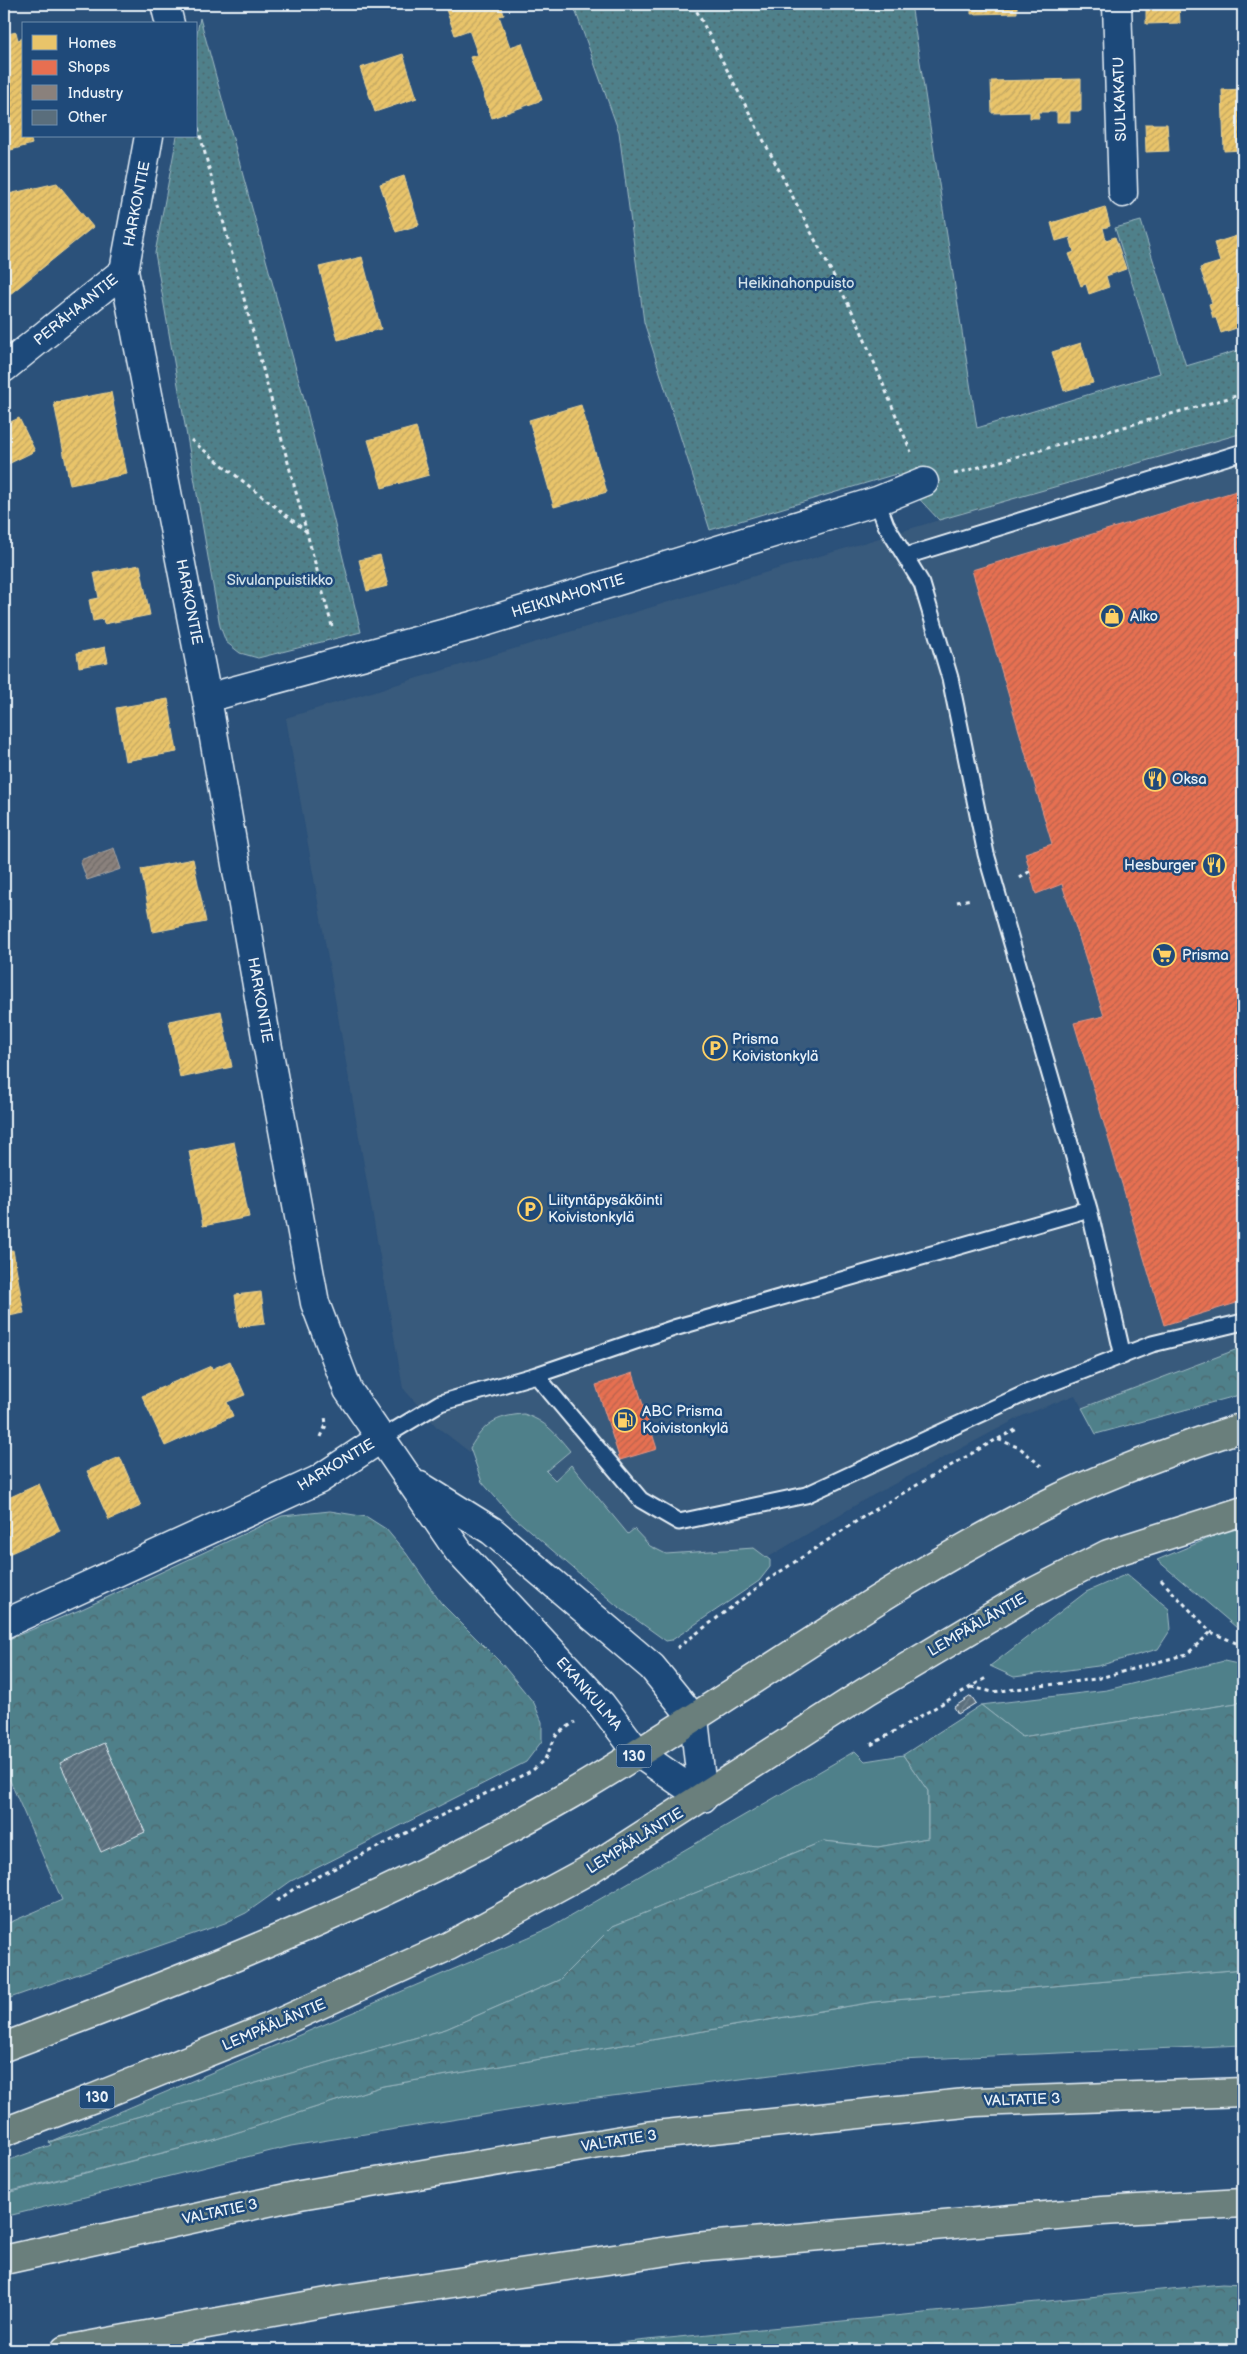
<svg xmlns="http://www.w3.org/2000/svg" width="1247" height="2354" font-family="'Balsamiq Sans',sans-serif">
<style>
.built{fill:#395a7b}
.grass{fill:#50808a;stroke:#9cb8c1}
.forest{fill:url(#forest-crowns);stroke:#9cb8c1}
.park{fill:url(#park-dots);stroke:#9cb8c1}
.homes{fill:url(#homes-hatch);stroke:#e9d295}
.shops{fill:url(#shops-hatch);stroke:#e79683}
.industry{fill:url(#industry-hatch);stroke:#a6a3a1}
.building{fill:url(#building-hatch);stroke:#e8f1f8}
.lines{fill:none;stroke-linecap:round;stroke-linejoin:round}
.lane-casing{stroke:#e8f1f8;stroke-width:19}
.street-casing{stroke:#e8f1f8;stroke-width:31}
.primary-casing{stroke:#e8f1f8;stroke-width:31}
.highway-casing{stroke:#e8f1f8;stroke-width:31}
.path{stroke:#e8f1f8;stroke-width:3;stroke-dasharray:4 4;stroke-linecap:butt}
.lane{stroke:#1f4a7a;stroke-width:15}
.street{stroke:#1f4a7a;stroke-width:28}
.primary{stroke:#6b7f7c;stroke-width:28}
.highway{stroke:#6b7f7c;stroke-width:28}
.labels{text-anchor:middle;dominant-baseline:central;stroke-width:5;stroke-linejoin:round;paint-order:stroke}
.shield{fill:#1f4a7a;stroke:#acbfd2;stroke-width:1}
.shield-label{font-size:14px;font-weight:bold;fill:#e8f1f8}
.street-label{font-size:15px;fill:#e8f1f8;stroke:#1f4a7a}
.park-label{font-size:15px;fill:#d1e0e8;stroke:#1f4a7a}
.poi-label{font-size:15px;fill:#e8f1f8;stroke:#1f4a7a;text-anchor:start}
</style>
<defs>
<pattern id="forest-crowns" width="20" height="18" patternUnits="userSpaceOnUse" patternTransform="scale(1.25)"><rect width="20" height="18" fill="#50808a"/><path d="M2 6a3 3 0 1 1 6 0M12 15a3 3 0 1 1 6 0" fill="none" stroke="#4c676d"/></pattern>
<pattern id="park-dots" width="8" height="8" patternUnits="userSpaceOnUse" patternTransform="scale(1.25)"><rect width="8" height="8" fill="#50808a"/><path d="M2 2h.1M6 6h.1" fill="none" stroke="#4c676d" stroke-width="1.8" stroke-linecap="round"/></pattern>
<pattern id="homes-hatch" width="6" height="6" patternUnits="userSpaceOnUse" patternTransform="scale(1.25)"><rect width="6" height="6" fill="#e9c46a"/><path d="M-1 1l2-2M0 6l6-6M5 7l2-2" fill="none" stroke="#c0a562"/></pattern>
<pattern id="shops-hatch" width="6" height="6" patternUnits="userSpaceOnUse" patternTransform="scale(1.25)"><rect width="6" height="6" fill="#e76f51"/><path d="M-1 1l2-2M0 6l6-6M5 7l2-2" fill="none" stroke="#b7634f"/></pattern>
<pattern id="industry-hatch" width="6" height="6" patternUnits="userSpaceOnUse" patternTransform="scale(1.25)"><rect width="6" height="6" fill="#8a817c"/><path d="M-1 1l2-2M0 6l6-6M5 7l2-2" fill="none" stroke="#6f6a68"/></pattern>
<pattern id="building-hatch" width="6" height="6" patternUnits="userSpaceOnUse" patternTransform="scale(1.25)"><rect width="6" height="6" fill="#5a6e7c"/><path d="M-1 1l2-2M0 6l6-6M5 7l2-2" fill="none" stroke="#72838f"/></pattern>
</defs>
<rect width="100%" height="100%" fill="#2b517a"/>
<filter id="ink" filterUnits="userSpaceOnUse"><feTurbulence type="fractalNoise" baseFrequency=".02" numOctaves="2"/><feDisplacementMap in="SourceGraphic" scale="10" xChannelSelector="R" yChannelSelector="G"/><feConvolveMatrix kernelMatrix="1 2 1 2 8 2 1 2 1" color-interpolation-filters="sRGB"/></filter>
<g filter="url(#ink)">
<path class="built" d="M1243 433V1347L1082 1408 1075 1395 1024 1415 864 1500 740 1574 639 1583 436 1426 403 1388 286 718 939 520Z"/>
<path class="grass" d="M524 1414C546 1421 556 1434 570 1451L546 1471 555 1480 571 1465 628 1534 634 1529 650 1546 666 1554 754 1548 770 1560V1567L759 1581 672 1640 666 1641 616 1605 509 1513 482 1482 470 1448C484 1424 495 1416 524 1414Z
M1243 1524V1633L1157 1560Z
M1127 1574 1169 1609 1171 1629 1158 1649 1098 1666 1014 1677 990 1666 1086 1592Z
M1224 1661 1243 1665V1702L1022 1737 981 1705 1107 1690Z
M855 1751 865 1761 903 1755 928 1791V1838L878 1847 824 1841 613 1926 559 1980 446 2029 49 2142 550 1928Z
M1243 1969V2045L877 2061 544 2105 291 2146 4 2217V2194L213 2140 383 2086 873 2002Z"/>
<path class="forest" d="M1243 1347V1394L1096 1434 1082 1408Z
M330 1511 367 1517 386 1529 406 1553 441 1603 502 1664 534 1703 542 1722V1741L526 1762 291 1881 246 1913 225 1923 4 2000V1925L62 1900 4 1767V1641L82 1609 282 1516Z
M1243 1702V1969L873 2002 383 2086 213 2140 4 2193V2162L51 2145 49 2142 446 2029 559 1980 613 1926 824 1841 878 1847 928 1838V1791L903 1755 981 1705 1022 1737Z
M1222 2284 1243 2285V2350H545Z"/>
<path class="park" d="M573 4H911L977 428 1160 373 1115 228 1141 221 1186 366 1243 349V433L939 520 896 474 710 530 644 322 619 132Z
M200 18 306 406 361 632 258 658 240 653 226 642 220 626 155 253 177 136H196V37Z"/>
<path class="homes" d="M444 4H501L504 15 499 16 510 47 522 43 542 100 492 118 470 57 478 55 469 30 455 35Z
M971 4H1017V13L971 14Z
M1146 4H1179L1180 23 1146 24Z
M16 32 18 40 24 38V136H30L32 144 11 150 8 139 4 141V35Z
M403 54 417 98 375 112 360 68Z
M1081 79V111H1070V122H1057V112H1038L1039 118H1030V112L992 113 991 81Z
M1243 89V150L1224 151 1222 90Z
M1145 124H1167L1169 151 1146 152Z
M404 176 419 225 396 232 380 184Z
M57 183 93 227 4 299V195Z
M1105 207 1110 226 1103 228 1106 240 1115 237 1126 269 1106 276 1109 287 1089 294 1086 284 1081 286 1069 254 1074 252 1070 237 1056 241 1051 223Z
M1243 234V326L1221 333 1216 318H1213L1209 304 1212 303 1200 268 1220 262 1214 243Z
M362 257 381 329 338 340 319 267Z
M1081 343 1093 383 1064 391 1052 352Z
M111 392 127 474 70 485 54 403Z
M581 405 607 492 554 507 529 420Z
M19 418 35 451 4 466V425Z
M416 427 429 475 382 488 368 440Z
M380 555 388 586 367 591 359 560Z
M140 565 150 615 104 624 103 619 93 621 89 600 99 598 94 573Z
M105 647 108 662 79 667 77 653Z
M168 699 177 752 125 761 116 708Z
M193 859 206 922 153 932 141 869Z
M221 1011 232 1067 180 1078 169 1021Z
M234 1142 249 1217 203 1226 189 1151Z
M13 1250 24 1313 4 1317V1252Z
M261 1292 265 1324 239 1327 235 1295Z
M230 1361 245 1395 227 1402 233 1416 165 1446 142 1396 211 1366 212 1369Z
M120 1457 141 1506 109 1520 87 1471Z
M39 1484 60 1531 4 1556V1500Z"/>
<path class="shops" d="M1243 489V1301L1164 1325 1074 1023 1104 1016 1062 884 1036 894 1025 853 1052 844 972 570Z
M633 1373 657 1449 620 1460 596 1385Z"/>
<path class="industry" d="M114 848 121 869 87 880 80 860Z"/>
<path class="building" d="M971 1696 976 1703 958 1714 954 1707Z
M104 1743 145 1832 101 1852 60 1763Z"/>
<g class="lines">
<g class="lane-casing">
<path id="lane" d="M877 501 886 525 922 584 950 678 986 854 1089 1209 1123 1356
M906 556 1243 452
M536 1375 641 1500 679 1522 806 1495 1026 1393 1152 1344 1243 1322
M380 1439 440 1403 536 1375 674 1328 1089 1209"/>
</g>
<g class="street-casing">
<path id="street" d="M165 4 170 24
M1117 4 1123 193
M149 136 124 271 207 698 266 1037 315 1303 348 1390 459 1552 601 1704 638 1753 703 1798
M4 368 124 271
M207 698 475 625 877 501 924 482
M420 1486 492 1531 652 1667 694 1719 703 1798
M4 1624 318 1480 380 1439"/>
</g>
<g class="primary-casing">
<path id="primary" d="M4 2047C198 1974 391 1899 571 1794 735 1698 889 1580 1061 1497 1120 1469 1181 1447 1243 1427
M4 2132 94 2098 270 2027 449 1946 587 1871 867 1691 1028 1595 1108 1554 1243 1511"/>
</g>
<g class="highway-casing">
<path id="highway" d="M4 2260 300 2195 646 2136 975 2102 1243 2092
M65 2350 344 2299 695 2247 1102 2211 1243 2203"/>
</g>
<path class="path" d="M693 4 857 321 911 452
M196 120 333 630
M191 440 307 532
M954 474 1243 394
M1020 878 1030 871
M957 902 971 899
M321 1437 326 1425 325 1416
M998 1439 1019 1428
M1161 1580 1211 1632 1243 1646
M677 1648 769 1579 872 1511 997 1439 1020 1448 1041 1466
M971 1687 993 1692 1096 1679 1187 1654 1211 1632
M871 1745 986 1678
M277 1901 295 1888 533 1770 545 1759 557 1734 575 1722"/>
<use href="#lane" class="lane"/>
<use href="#street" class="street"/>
<use href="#primary" class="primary"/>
<use href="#highway" class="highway"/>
</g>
</g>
<defs>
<g id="shop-ring" transform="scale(1.25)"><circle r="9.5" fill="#1f4a7a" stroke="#ffd166" stroke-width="1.5"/><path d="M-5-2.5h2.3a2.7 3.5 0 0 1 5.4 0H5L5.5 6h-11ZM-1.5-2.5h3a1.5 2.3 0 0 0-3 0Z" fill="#ffd166"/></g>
<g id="restaurant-ring" transform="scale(1.25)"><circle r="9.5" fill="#1f4a7a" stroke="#ffd166" stroke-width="1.5"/><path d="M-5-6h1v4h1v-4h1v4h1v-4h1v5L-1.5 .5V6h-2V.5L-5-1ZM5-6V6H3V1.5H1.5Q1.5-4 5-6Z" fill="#ffd166"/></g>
<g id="supermarket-ring" transform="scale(1.25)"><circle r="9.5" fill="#1f4a7a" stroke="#ffd166" stroke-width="1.5"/><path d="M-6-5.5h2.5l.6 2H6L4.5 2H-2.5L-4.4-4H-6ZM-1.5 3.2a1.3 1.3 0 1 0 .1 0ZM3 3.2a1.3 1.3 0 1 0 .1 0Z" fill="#ffd166"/></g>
<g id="parking-ring" transform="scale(1.25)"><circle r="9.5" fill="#1f4a7a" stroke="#ffd166" stroke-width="1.5"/><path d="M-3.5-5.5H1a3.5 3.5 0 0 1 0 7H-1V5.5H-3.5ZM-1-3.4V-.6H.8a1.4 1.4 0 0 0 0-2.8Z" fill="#ffd166"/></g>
<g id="fuel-ring" transform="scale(1.25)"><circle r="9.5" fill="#1f4a7a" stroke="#ffd166" stroke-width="1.5"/><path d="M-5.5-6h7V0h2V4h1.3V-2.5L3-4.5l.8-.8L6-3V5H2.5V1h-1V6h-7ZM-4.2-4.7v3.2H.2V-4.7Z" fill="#ffd166"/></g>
</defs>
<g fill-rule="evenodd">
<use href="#shop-ring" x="1112" y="616"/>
<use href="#restaurant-ring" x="1155" y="779"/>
<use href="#restaurant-ring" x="1214" y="865"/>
<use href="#supermarket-ring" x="1164" y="955"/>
<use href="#parking-ring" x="715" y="1048"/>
<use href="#parking-ring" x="530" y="1209"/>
<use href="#fuel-ring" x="625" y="1420"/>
</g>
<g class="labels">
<g class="shield">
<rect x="616.5" y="1744.5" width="35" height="23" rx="4"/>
<rect x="79.5" y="2085.5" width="35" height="23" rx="4"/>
</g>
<g class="shield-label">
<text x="634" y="1756">130</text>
<text x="97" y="2097">130</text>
</g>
<g class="street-label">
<text transform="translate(1120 99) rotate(-92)">SULKAKATU</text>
<text transform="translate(137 204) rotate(-79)">HARKONTIE</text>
<text transform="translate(76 310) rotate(-39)">PERÄHAANTIE</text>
<text transform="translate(568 596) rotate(-17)">HEIKINAHONTIE</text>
<text transform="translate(189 602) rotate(79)">HARKONTIE</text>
<text transform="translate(260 1000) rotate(80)">HARKONTIE</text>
<text transform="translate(336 1465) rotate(-31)">HARKONTIE</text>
<text transform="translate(977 1625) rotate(-30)">LEMPÄÄLÄNTIE</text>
<text transform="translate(589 1694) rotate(49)">EKANKULMA</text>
<text transform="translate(635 1841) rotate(-32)">LEMPÄÄLÄNTIE</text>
<text transform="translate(274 2025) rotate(-23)">LEMPÄÄLÄNTIE</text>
<text transform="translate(1022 2100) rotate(-2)">VALTATIE 3</text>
<text transform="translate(619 2141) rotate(-9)">VALTATIE 3</text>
<text transform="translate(220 2212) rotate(-12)">VALTATIE 3</text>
</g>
<g class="park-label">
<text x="796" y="283">Heikinahonpuisto</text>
<text x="280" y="580">Sivulanpuistikko</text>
</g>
<g class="poi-label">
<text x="1130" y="616">Alko</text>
<text x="1172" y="779">Oksa</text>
<text x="1196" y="865" text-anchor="end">Hesburger</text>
<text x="1182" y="955">Prisma</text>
<text x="732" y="1039">Prisma<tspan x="732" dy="17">Koivistonkylä</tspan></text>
<text x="548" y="1200">Liityntäpysäköinti<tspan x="548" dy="17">Koivistonkylä</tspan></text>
<text x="642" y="1411">ABC Prisma<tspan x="642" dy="17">Koivistonkylä</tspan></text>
</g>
</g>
<rect width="1247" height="2354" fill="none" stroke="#1f4a7a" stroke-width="20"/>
<rect x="10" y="10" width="1227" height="2334" fill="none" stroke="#e8f1f8" stroke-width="2" filter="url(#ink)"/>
<rect x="22" y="22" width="175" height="115" fill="#1f4a7a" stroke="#6f8dac"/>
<rect x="32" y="35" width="25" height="15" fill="#e9c46a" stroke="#6f8dac"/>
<text x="68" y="48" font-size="15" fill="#e8f1f8">Homes</text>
<rect x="32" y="60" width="25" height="15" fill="#e76f51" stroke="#6f8dac"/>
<text x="68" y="72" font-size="15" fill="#e8f1f8">Shops</text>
<rect x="32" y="85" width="25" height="15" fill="#8a817c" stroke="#6f8dac"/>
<text x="68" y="98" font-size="15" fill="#e8f1f8">Industry</text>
<rect x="32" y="110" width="25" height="15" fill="#5a6e7c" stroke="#6f8dac"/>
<text x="68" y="122" font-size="15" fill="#e8f1f8">Other</text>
</svg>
